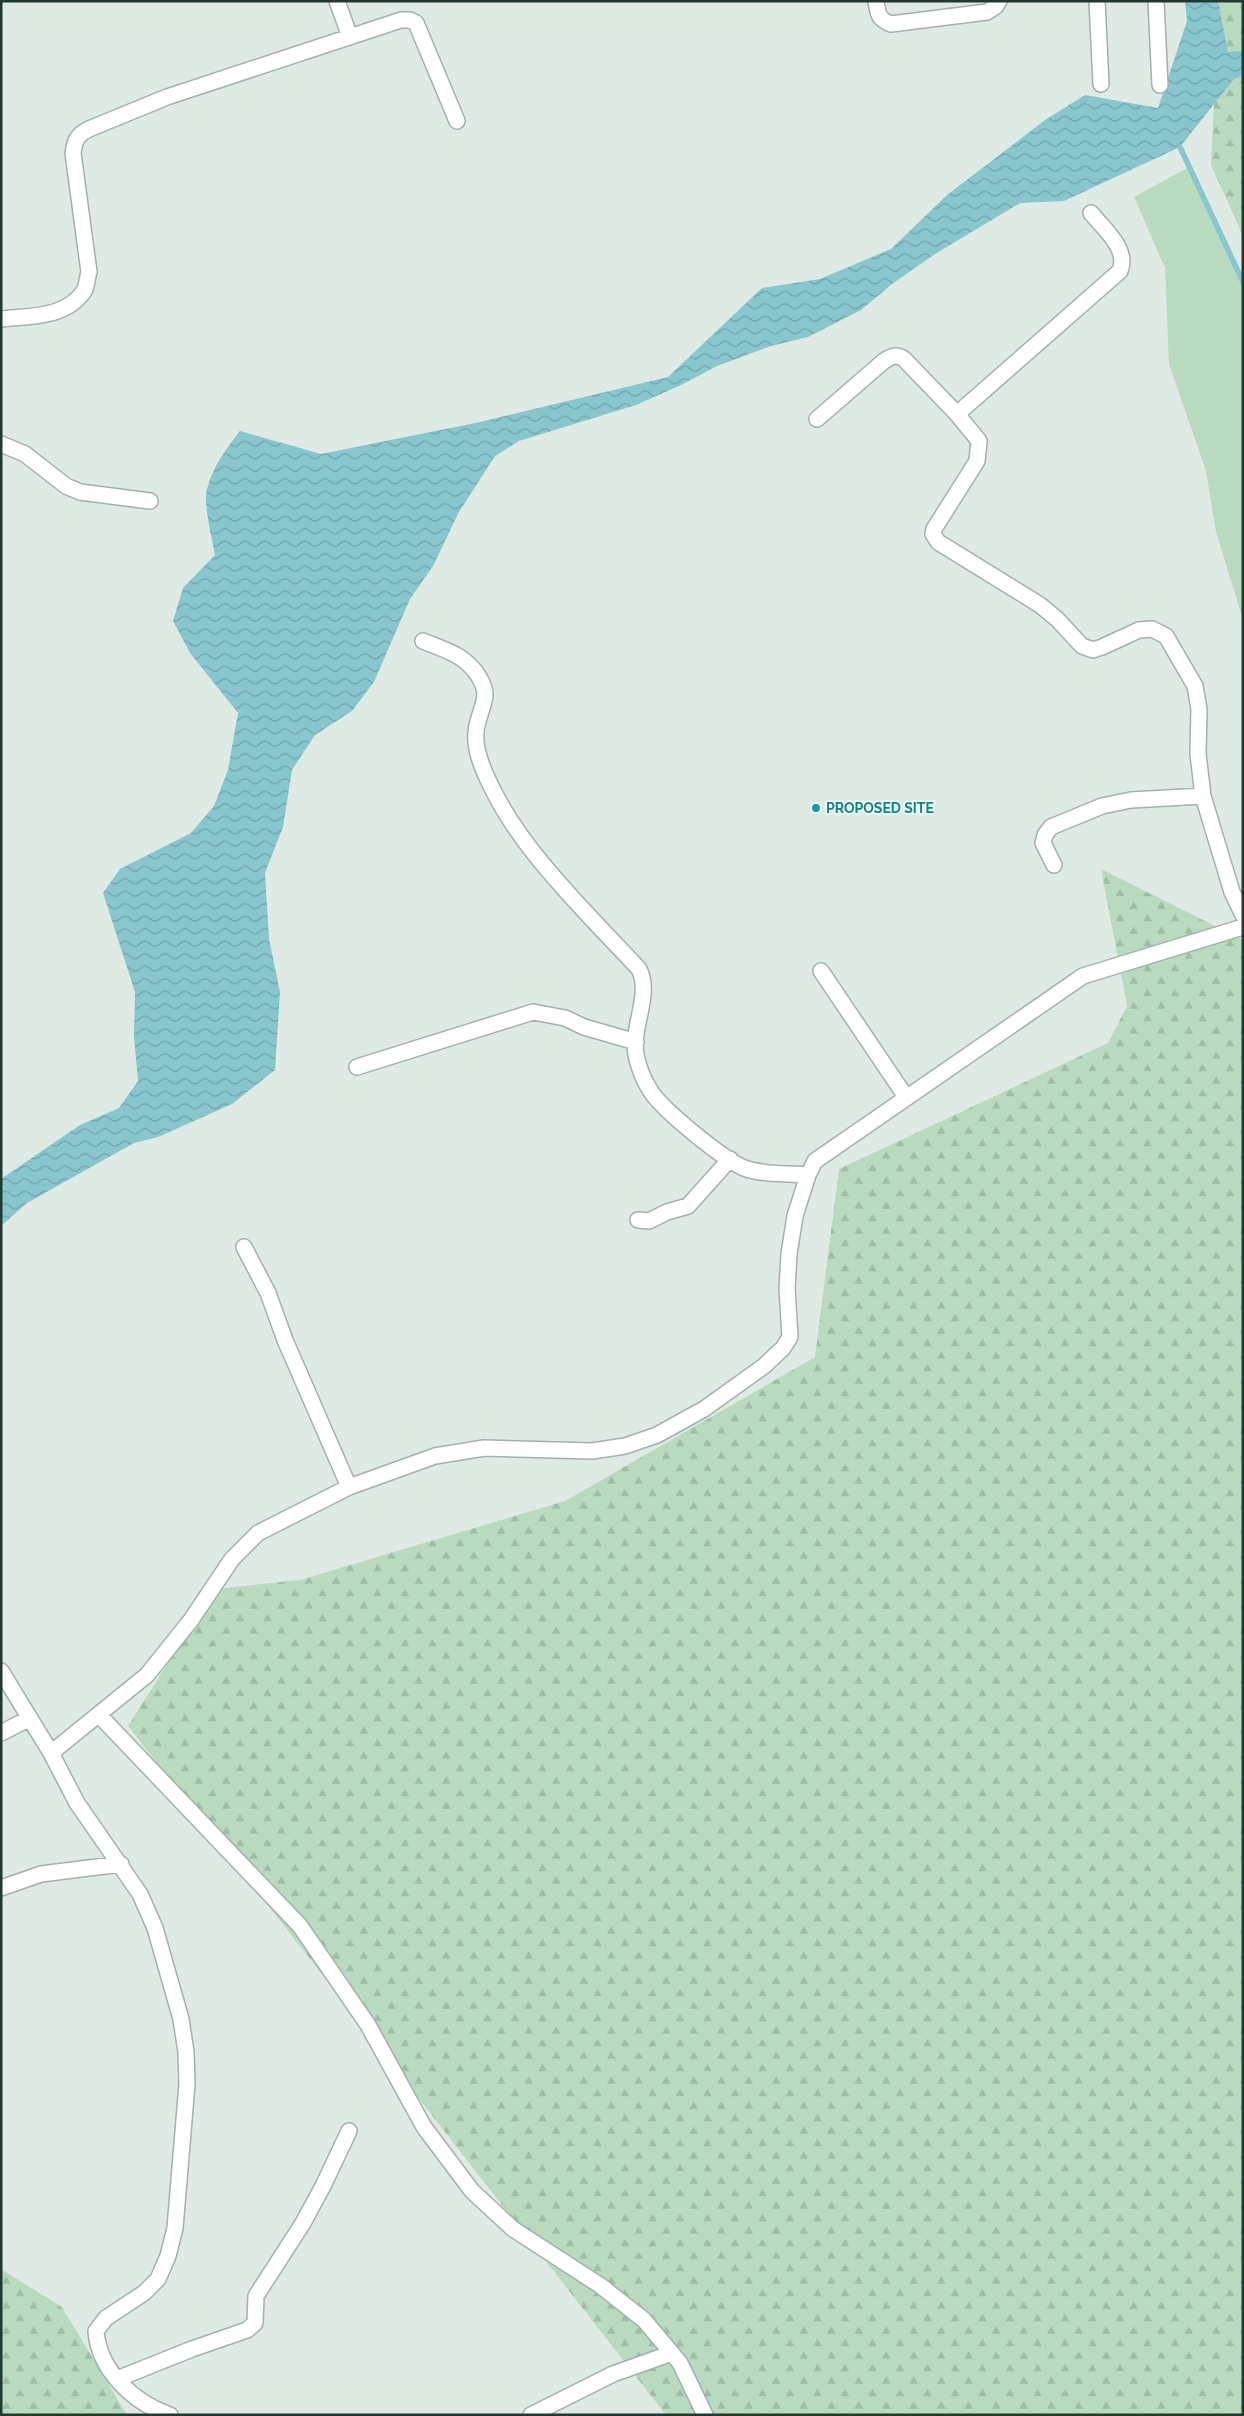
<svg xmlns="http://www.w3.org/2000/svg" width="1244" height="2416" font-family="Raleway,sans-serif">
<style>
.green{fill:#b8dbc0}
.forest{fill:url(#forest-firs)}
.water{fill:url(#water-waves)}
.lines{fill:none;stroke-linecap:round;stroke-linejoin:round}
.stream{stroke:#88c6ce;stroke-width:5.5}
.street-casing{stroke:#a2b1ab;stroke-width:18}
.street{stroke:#fff;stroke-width:15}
.culture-dot{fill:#0f9aa8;stroke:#eff7f2;stroke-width:2}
.labels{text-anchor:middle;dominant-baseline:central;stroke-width:4;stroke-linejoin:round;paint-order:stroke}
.culture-label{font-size:14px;font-weight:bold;fill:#0d838f;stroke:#eff7f2;text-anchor:start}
</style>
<defs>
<pattern id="forest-firs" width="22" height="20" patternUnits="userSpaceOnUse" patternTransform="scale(1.25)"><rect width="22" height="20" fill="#b8dbc0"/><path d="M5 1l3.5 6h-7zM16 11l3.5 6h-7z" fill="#9ebda5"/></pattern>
<pattern id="water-waves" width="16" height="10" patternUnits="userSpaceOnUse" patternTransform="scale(1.25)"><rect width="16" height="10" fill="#88c6ce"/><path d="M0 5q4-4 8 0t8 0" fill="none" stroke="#6fa2a8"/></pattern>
</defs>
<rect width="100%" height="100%" fill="#dfeae4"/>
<path class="green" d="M1189 167 1243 282V620L1216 532 1206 471 1169 364 1165 268 1134 197Z"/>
<path class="forest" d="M1219 1H1243V236L1211 165Z
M1101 869 1243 940V2415H666L128 1726 215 1589 300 1580 565 1501 815 1357 839 1169 1108 1043 1127 1006Z
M1 2269 62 2307 127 2415H1Z"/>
<path class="water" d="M1185 1H1218L1228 52 1243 51V76L1234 79 1180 147 1064 201 1020 203 935 254 892 284 861 310 808 337 771 346 717 366 681 385 636 405 519 441 495 456 459 512 433 566 410 599 374 682 352 711 315 735 292 770 283 827 265 873 269 939 280 992 275 1070 232 1104 158 1137 134 1143 27 1203 1 1226V1179L80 1125 119 1108 138 1081 134 1037 135 992 103 893 120 869 191 833 214 806 228 770 238 713 190 653 173 621 183 588 215 555C212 539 203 503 207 489 213 466 226 449 240 431L321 454 480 422 668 377 762 288 820 279 891 249 947 195 1045 120 1085 95 1158 108 1187 21Z"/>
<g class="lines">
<path class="stream" d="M1180 147 1243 282"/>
<g class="street-casing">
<path id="street" d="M337 1 350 37
M876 1C878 14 878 19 891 24L987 12 996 6 999 1
M1097 1 1101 84
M1156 1 1160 85
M1 319C30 316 66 318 84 291 87 286 87 278 89 272L73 153C75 140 77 135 89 129L167 97 401 20H410L416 23 457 121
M957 414 1120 271C1129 249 1104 229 1091 213
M817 419 884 361C892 356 896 354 904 359L957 414 979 441 977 461 934 529 933 534 938 542 1040 605 1057 619 1082 646 1093 650 1102 647 1139 630 1152 629 1166 636 1195 686 1199 709 1198 754 1203 796 1232 892 1243 915
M1 444 25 454 66 486 80 492 150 501
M423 641C445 650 466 655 479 677 482 682 485 688 485 695 484 707 477 719 476 732 474 750 483 770 491 786 522 852 590 916 639 969 652 995 631 1026 636 1055 638 1066 644 1081 650 1090 661 1109 723 1159 744 1168 762 1175 788 1173 808 1175
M1054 865 1043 843 1045 835 1051 827 1102 806 1131 800 1203 796
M821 971 906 1097
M357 1067 533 1012 565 1018 584 1027 636 1042
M638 1220 649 1221 667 1212 688 1206 730 1159
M244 1247 268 1293 285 1340 349 1487
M1 1671 51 1753 77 1803 140 1894 155 1928 181 2019 186 2052 187 2084 175 2228 168 2256 158 2279 144 2293 106 2318 96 2331C99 2371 134 2403 170 2415
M99 1715 300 1926 368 2025 424 2127 472 2191 513 2229 601 2286 644 2320 680 2363 705 2415
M1 1733 30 1718
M51 1753 147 1675 191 1620 232 1559 258 1533 349 1487 435 1456 484 1448 592 1451 625 1446 657 1435 704 1409 764 1366 783 1348 790 1337 787 1288 789 1254 795 1216 808 1175 815 1161 1083 976 1243 927
M1 1888 41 1874 121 1864
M117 2379 192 2349 247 2330 255 2323 256 2296 303 2223 323 2186 349 2131
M531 2415 613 2374 672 2353"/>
</g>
<use href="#street" class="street"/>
</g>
<circle class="culture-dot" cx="816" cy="808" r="5"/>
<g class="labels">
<g class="culture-label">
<text x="826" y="808">PROPOSED SITE</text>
</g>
</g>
<rect width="1244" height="2416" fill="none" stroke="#213931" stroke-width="5"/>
</svg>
